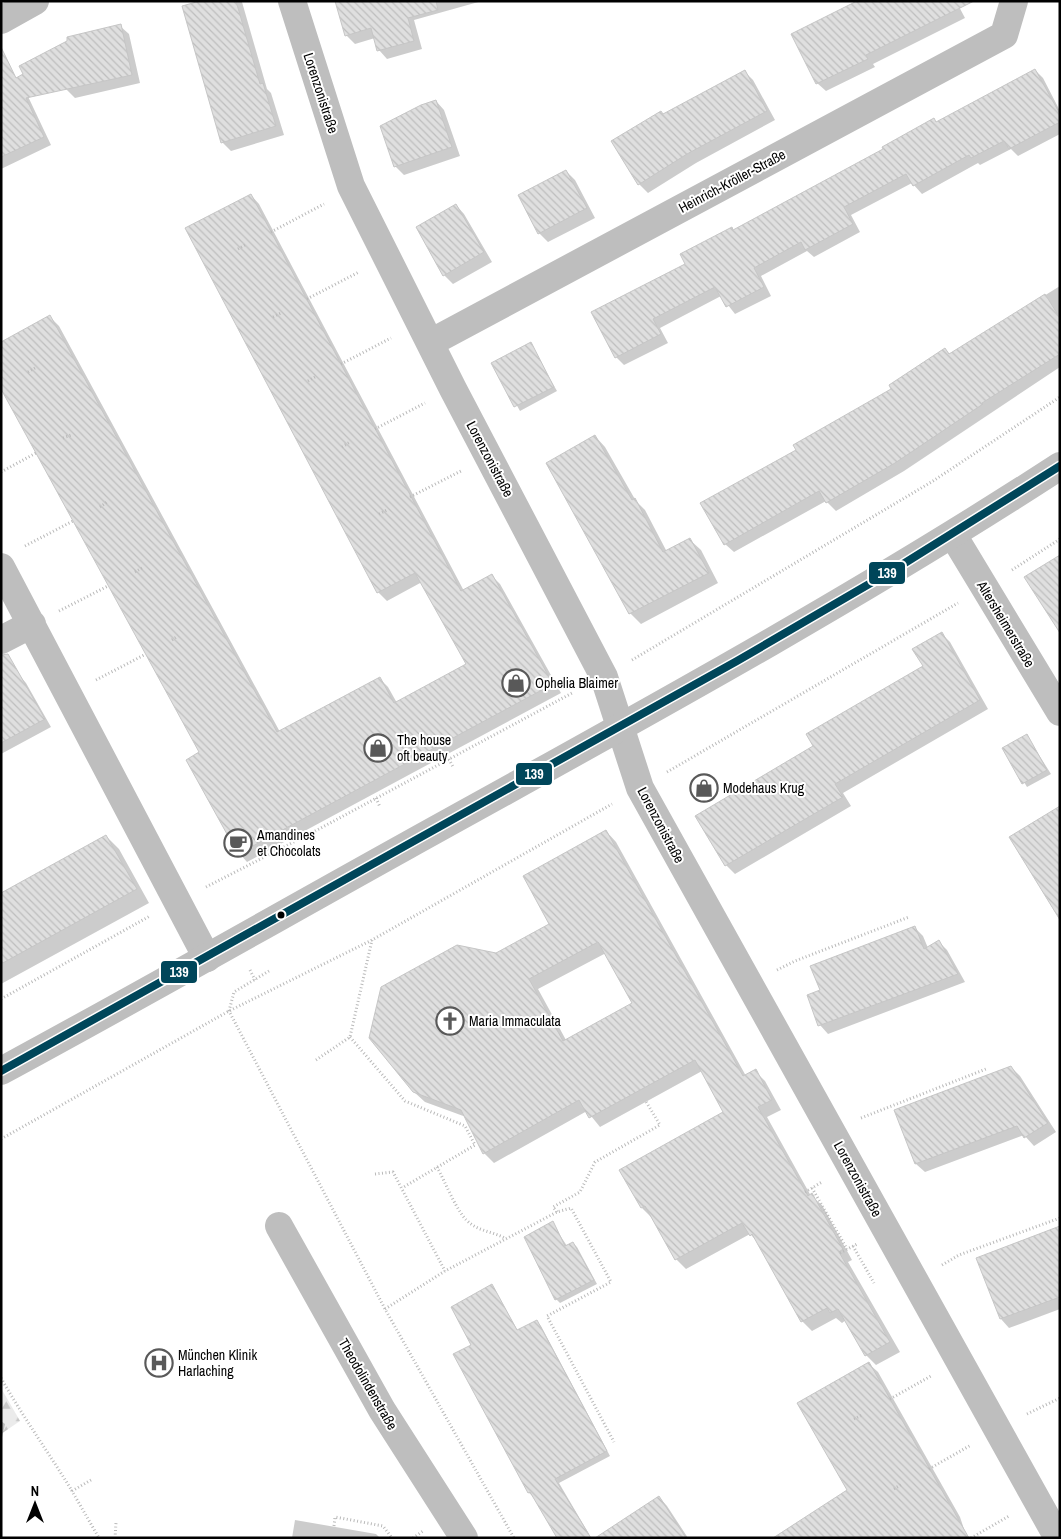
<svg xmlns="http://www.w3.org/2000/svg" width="1061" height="1539" font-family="'Archivo Narrow',sans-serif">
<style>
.forest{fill:url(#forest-firs)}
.shadow{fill:#0003;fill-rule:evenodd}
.building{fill:url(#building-back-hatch);stroke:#c6c6c6;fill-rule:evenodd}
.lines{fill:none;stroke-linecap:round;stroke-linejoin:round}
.path{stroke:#b9b9b9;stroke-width:3;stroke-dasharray:1 2.5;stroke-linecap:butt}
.minor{stroke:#bebebe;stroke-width:28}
.tertiary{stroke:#bebebe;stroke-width:28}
.bus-1-casing{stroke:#fff;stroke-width:11}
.bus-1{stroke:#00465a;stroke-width:8}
.bus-dot{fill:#000;stroke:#fff;stroke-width:2}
.labels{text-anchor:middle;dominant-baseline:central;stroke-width:4;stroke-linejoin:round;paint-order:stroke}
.street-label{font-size:14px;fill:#000;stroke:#fff}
.poi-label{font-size:14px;fill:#000;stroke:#fff;text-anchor:start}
.line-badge{stroke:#fff;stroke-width:2}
.badge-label{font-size:14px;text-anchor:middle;font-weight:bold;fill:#fff}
</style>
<defs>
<pattern id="forest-firs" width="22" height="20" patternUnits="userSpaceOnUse" patternTransform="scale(1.25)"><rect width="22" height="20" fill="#ebebeb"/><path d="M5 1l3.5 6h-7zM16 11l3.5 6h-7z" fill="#c8c8c8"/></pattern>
<pattern id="building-back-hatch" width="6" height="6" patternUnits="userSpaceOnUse" patternTransform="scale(1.25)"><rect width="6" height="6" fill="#dfdfdf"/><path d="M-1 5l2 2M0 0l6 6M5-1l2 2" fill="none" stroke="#bebebe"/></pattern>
</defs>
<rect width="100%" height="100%" fill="#fff"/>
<path class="forest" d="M1 1388 20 1421 1 1434Z"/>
<path class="shadow" d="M204 1 242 2 267 89 271 93 284 135 231 151 222 142Z
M336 1H482L414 20 422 49 387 59 379 50 375 38 355 44 346 35Z
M956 1 965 18 873 64 875 67 826 91 817 83Z
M120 26 129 34 140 83 75 98 66 89Z
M1035 70 1043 78 1060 111V134L1018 156 1011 149 980 165 978 163 922 194 912 183 851 215 860 232 814 257 807 251 761 276 771 296 735 314 721 296 660 328 668 343 624 365 616 357 686 265 731 228 734 231 885 150 934 120 937 123Z
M745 72 753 80 775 120 696 163 648 193 639 184 613 141Z
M1 86 24 88 51 145 1 169Z
M436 101 444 110 460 156 404 175 395 166Z
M566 171 575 180 595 218 548 242 539 233Z
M251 195 259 204 464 591 491 575 500 584 561 693 247 862 239 853 201 753 50 317 59 326 280 732 380 679 388 687 397 703 467 664 422 582 387 601 378 592Z
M456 205 464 214 492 262 453 284 444 275Z
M1060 286V367L904 471 836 511 826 501 734 552 725 544 797 450 893 389 945 350 950 354Z
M530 344 557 391 520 411 493 363Z
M595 436 605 447 636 501 645 510 667 552 690 540 701 550 718 583 641 624 630 613Z
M942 634 950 642 988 709 843 793 851 806 735 874 726 865 697 817 815 747 924 667Z
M19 675 26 683 51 727 1 754V685Z
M1027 736 1051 774 1027 787 1004 749Z
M606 831 616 842 746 1076 755 1071 765 1081 781 1110 767 1117 811 1196 822 1205 852 1260 848 1262 900 1352 876 1365 866 1355 846 1320 842 1323 836 1318 812 1331 802 1321 758 1242 750 1234 686 1269 676 1259 652 1218 642 1208 725 1112 702 1071 600 1127 587 1111 494 1163 484 1153 466 1117 425 1102 414 1092 496 955 551 925ZM606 953 633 1004 566 1040 538 989Z
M106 836 119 849 149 903 1 984V894Z
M915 928 923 936 928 948 939 942 947 950 965 982 828 1034 820 1025 821 991Z
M1011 1067 1020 1076 1056 1132 1034 1146 1024 1135 925 1172 916 1164 896 1110Z
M552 1223 567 1246 573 1243 577 1247 597 1284 560 1303 556 1299Z
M1060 1228V1309L1009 1328 1001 1319Z
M492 1286 518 1331 537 1322 541 1326 610 1456 559 1483 589 1534 582 1538 529 1493 455 1354 473 1346Z
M869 1364 878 1372 960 1517 967 1538Z
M1 1421 5 1424 1 1442Z
M659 1497 667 1506 688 1538H596Z
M295 1520 376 1534 380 1538H292Z"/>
<path class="building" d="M200 1H236L260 84 263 83 276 126 221 143 182 6Z
M335 1H436L438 10 408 18 414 41 377 51 371 28 345 36Z
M857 1H974L866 55 868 59 816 84 791 34Z
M121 24 132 75 26 98 44 137 1 157V47L16 78 23 74 19 66 67 41V37Z
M1035 69 1060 114V122L1009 149 1004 141 971 158 969 155 913 186 906 174 844 207 853 224 805 250 801 242 754 268 764 287 726 307 715 287 653 319 661 334 615 358 591 312 685 264 680 254 732 227 733 230 883 149 882 147 934 118 936 122Z
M745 70 767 111 687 154 638 185 611 141 661 111 663 114Z
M436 100 452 147 394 167 380 126 421 105Z
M566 170 587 208 538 234 518 195Z
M251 194 461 591 492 574 553 684 238 854 186 760 199 752 1 389V342L50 315 277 732 380 677 394 703 466 664 415 573 377 593 185 228Z
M456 204 484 252 443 276 416 227Z
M1045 294 1060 318V354L982 403 983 404 895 463 826 503 819 491 724 545 700 503 796 450 793 445 891 389 889 385 945 348 949 354Z
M531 342 554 387 514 407 491 363Z
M595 435 632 500 635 498 663 552 690 538 709 573 629 614 546 463Z
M1060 555V633L1024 577Z
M942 632 980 700 835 784 843 797 725 866 695 816 813 746 806 734 923 666 912 649Z
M8 654 45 719 1 743V655Z
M1027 734 1047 770 1022 784 1002 748Z
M1060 806V920L1009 837Z
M606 830 743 1076 756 1069 772 1100 758 1107 808 1196 812 1193 843 1249 839 1252 890 1342 865 1356 838 1309 830 1313 827 1308 801 1322 752 1234 750 1236 742 1223 675 1260 645 1206 641 1208 619 1170 723 1112 695 1060 589 1118 579 1100 483 1154 461 1110 413 1092 369 1038 381 987 457 945 496 953 549 924 523 876ZM598 942 632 1003 563 1041 529 979Z
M106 835 137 889 1 964V893Z
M915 926 924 949 939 940 958 974 818 1026 807 995 820 990 810 966Z
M1011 1066 1048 1123 1024 1138 1017 1126 915 1164 894 1110Z
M553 1221 565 1246 573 1242 594 1280 555 1300 524 1237Z
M1060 1226V1297L1000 1319 976 1258Z
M492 1284 517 1330 537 1320 607 1451 555 1479 591 1538H557L530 1492 528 1493 453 1354 471 1345 451 1307Z
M869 1362 949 1503 969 1538H773L847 1490 797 1403Z
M659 1496 686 1538H595Z"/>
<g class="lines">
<path class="path" d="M271 232 324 204
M238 249 245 245
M307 299 359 272
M273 317 281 313
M341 364 391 338
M28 372 35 368
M308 381 315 377
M375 429 425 403
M63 438 71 435
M342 447 350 442
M1 472 36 453
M410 497 461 471
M100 507 107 502
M379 514 387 510
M25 546 73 521
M1012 570 1060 539
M135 572 142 568
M59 611 108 586
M172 640 178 636
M632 660 933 481 1060 397
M96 680 144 655
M449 759 453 767
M667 772 958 603
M376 798 380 807
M206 887 319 829 574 692
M250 970 255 980
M777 970 795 961 909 917
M269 971 234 992 229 1011 385 1309 514 1538
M1 999 150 916
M350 1037 405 1101 465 1126 475 1145 402 1188
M316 1060 350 1037 372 940
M861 1118 986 1069
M1 1139 229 1011 372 940 612 804
M437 1167C445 1181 458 1216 471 1224 482 1232 495 1232 506 1239
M375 1174 393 1172 445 1271
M812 1188 847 1249
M805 1192 822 1182
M557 1212 553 1207 580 1192 595 1162 660 1125 645 1100
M853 1246 874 1283
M840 1253 857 1244
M942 1265 959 1255 1060 1218
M385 1309 445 1271 557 1212 571 1208 611 1282 547 1316 614 1442
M1 1378C23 1417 49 1453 72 1491
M890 1399 931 1376
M1027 1414 1060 1398
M854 1419 862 1415
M929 1469 971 1445
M91 1480 72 1491 99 1538
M894 1489 902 1484
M334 1526 335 1517 383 1526 392 1538
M115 1538 116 1523
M413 1538 423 1531
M971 1538 1009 1516"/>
<path class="minor" d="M292 1 351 186 453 389 604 677 640 788 1058 1538
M1 20 35 1
M430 343 1004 35 1014 1
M953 535 1060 712
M1 567 207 958
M1 640 32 624
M279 1226 382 1410 464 1538"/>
<path class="tertiary" d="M1 1071C138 997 273 920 408 845 628 723 849 603 1060 466"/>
<g class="bus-1-casing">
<path id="bus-1" d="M1 1071 737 661 900 566 1060 466"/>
</g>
<use href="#bus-1" class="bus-1"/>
</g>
<defs>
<g id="shop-ring" transform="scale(1.4375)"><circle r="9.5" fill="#fff" stroke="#595959" stroke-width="1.5"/><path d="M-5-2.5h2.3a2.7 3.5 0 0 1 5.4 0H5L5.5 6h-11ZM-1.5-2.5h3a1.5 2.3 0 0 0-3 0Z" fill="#595959"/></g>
<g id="cafe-ring" transform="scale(1.4375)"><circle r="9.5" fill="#fff" stroke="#595959" stroke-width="1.5"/><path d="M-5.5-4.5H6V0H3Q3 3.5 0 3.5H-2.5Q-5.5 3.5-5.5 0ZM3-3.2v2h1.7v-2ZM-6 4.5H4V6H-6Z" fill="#595959"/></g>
<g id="church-ring" transform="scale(1.4375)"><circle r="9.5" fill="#fff" stroke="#595959" stroke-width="1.5"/><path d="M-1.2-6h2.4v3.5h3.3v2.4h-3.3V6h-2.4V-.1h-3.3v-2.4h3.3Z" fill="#595959"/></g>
<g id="hospital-ring" transform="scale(1.4375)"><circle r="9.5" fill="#fff" stroke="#595959" stroke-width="1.5"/><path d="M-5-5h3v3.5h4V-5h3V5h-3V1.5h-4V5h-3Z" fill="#595959"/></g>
</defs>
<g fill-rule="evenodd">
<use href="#shop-ring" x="516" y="683"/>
<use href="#shop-ring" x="378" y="748"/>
<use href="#shop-ring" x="704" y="788"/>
<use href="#cafe-ring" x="238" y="843"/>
<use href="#church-ring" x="450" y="1021"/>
<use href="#hospital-ring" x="159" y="1363"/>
</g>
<circle class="bus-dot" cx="281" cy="915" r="4.5"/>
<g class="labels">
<g class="street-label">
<text transform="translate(321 93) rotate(72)">Lorenzonistraße</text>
<text transform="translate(732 181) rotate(-28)">Heinrich-Kröller-Straße</text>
<text transform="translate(490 459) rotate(62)">Lorenzonistraße</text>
<text transform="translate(1006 624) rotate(59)">Altersheimerstraße</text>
<text transform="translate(661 825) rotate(62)">Lorenzonistraße</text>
<text transform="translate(858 1179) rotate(61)">Lorenzonistraße</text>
<text transform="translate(368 1384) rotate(60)">Theodolindenstraße</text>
</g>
<g class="poi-label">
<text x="535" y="683">Ophelia Blaimer</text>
<text x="397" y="740">The house<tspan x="397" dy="16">oft beauty</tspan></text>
<text x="723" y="788">Modehaus Krug</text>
<text x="257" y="835">Amandines<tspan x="257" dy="16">et Chocolats</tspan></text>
<text x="469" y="1021">Maria Immaculata</text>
<text x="178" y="1355">München Klinik<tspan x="178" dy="16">Harlaching</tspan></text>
</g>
</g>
<g class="line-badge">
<rect x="868" y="561" width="38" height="24" rx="5" fill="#00465a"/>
<rect x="515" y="762" width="38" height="24" rx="5" fill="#00465a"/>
<rect x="160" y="960" width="38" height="24" rx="5" fill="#00465a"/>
</g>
<g class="badge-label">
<text x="887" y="578">139</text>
<text x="534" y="779">139</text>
<text x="179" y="977">139</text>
</g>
<rect width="1061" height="1539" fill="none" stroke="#000000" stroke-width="5"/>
<g transform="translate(35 1504)" stroke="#ffffff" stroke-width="4" paint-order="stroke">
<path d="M0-4L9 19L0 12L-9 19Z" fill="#000000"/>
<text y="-8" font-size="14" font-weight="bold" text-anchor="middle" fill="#000000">N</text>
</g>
</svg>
